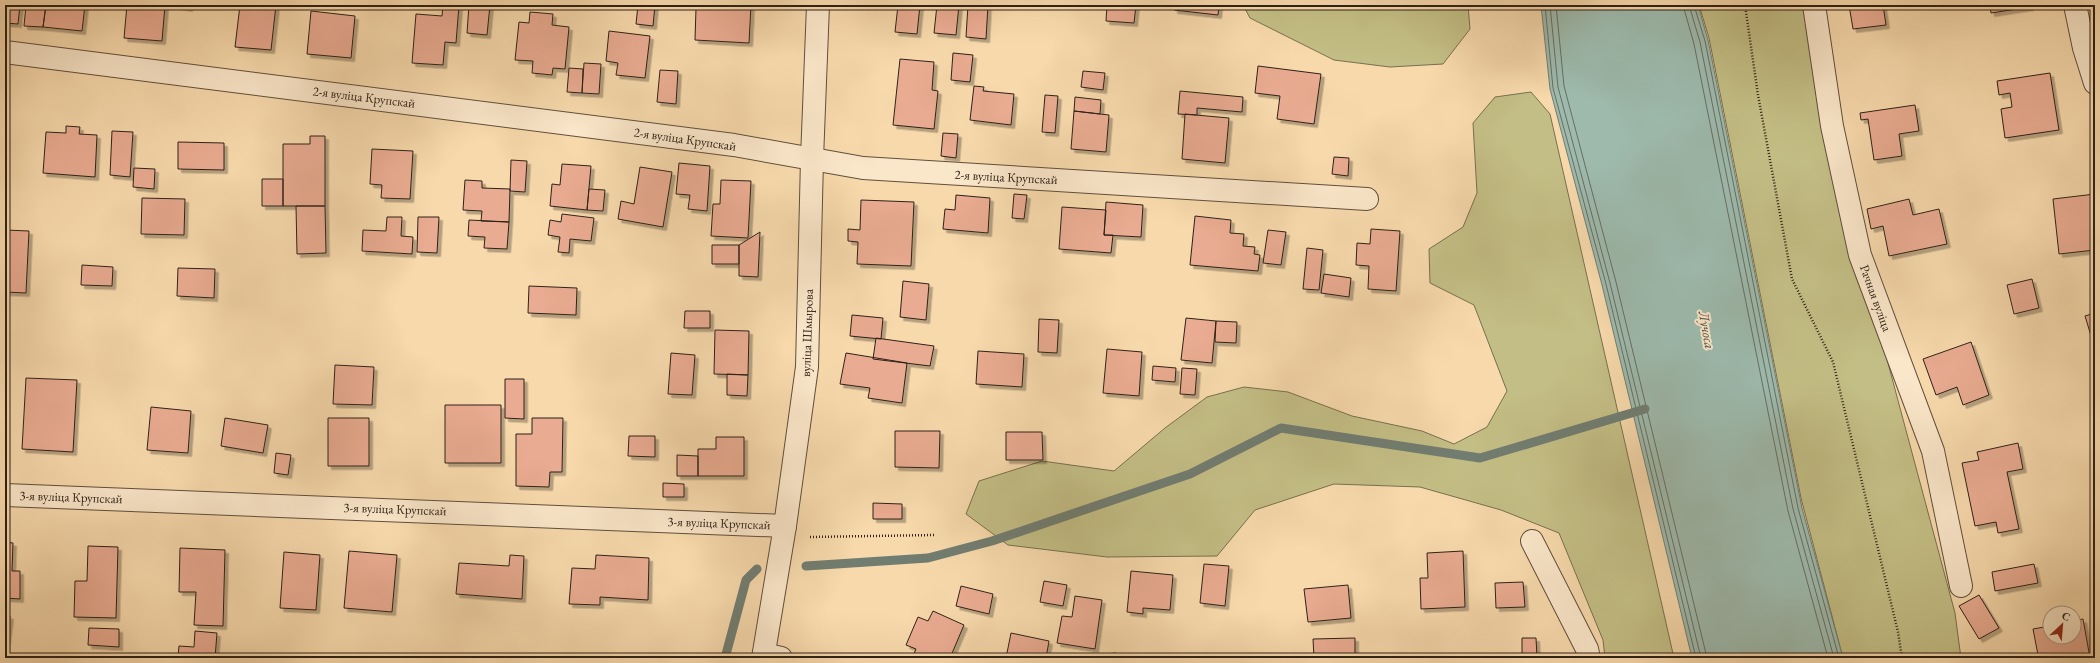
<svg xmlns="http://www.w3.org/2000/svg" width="2100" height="663" font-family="'EB Garamond',serif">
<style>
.green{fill:#c3be85;stroke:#78704e}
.water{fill:#9dbaad;stroke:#717d71}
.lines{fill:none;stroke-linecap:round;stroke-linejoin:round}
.shore{stroke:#666e62;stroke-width:1}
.stream{stroke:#717d71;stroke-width:9}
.building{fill:#e9ab91;stroke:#2e2117;filter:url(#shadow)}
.minor-casing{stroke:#604f3c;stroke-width:24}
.tertiary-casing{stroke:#604f3c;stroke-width:24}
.path{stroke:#2e2117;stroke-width:2.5;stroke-dasharray:1 2;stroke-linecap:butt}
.minor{stroke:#fae6c9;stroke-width:22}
.tertiary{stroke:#fae6c9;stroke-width:22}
.labels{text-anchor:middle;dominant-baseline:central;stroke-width:4;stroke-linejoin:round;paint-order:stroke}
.street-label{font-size:13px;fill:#2e2117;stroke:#fae6c9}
.water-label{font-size:14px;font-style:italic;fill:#4f4f44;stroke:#fae6c9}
</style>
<defs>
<filter id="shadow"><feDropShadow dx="3.5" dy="3.5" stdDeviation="0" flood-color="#0004"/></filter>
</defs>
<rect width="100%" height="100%" fill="#f7d9ac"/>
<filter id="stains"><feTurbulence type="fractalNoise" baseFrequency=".005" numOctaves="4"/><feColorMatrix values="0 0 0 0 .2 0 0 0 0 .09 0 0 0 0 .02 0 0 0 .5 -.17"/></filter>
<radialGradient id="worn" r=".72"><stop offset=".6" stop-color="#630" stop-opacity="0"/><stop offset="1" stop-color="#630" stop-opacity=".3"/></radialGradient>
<path class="green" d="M1243 5H1468L1470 29 1443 64 1390 67 1334 60 1250 18Z
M1699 5H1810L1833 158 1955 613 1961 658H1843L1801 498 1709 38Z
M1531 92 1550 114 1674 658H1605L1603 640 1559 533 1501 510 1420 487 1334 484 1255 510 1217 556 1107 557 1008 545 966 514 979 481 1042 461 1114 471 1165 428 1207 397 1244 387 1288 392 1352 416 1422 431 1454 444 1487 427 1507 391 1474 305 1430 283 1429 249 1463 227 1477 193 1473 123 1495 97Z"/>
<path class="water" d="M1541 5H1698L1708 40 1802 508 1843 658H1692L1602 285 1550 89Z"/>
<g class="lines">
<path class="shore" d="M1545 5 1553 88 1606 284 1696 658
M1550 5 1558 87 1610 283 1701 658
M1556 5 1564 86 1616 282 1707 658
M1683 5 1694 44 1788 511 1828 658
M1689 5 1700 42 1793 509 1834 658
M1694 5 1705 41 1798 508 1839 658"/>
<path class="stream" d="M806 566 928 558 992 541 1190 474 1281 428 1480 458 1645 409
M725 658 746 580 757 569"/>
</g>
<path class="building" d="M5 5H20L18 24 5 23Z
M26 5H46L43 27 24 26Z
M46 5H85L82 31 43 27Z
M127 5H165L162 41 124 38Z
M173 5H189V8Z
M240 5H276L271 50 235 47Z
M313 5H333V7Z
M443 5H459L456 43 445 42 443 65 412 63 416 14 442 16Z
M469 5H490L487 35 467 33Z
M638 5H655L653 26 636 24Z
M709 5H751L749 43 695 40 696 8 708 9Z
M898 5H920L917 34 895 32Z
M937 5H959L956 35 934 33Z
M968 5H988L986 39 966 37Z
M1107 5H1136L1134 23 1106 21Z
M1174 5H1219L1218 15 1174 10Z
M1849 5H1883L1886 25 1853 29Z
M1990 5H2030V7L1991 13Z
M311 11 355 16 351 58 307 54Z
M530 12 553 14 552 25 569 27 565 69 553 68 552 75 532 73 533 61 515 60 519 22 529 23Z
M609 31 650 36 645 78 616 75 618 63 606 61Z
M953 53 973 55 970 82 951 80Z
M900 59 934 62 932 90 938 91 934 129 893 125Z
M584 63 601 64 599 94 582 93Z
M1258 66 1321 74 1314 124 1277 119 1280 96 1255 93Z
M569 68 583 69 582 93 567 92Z
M660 70 678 71 676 104 657 102Z
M1083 71 1105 73 1103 90 1081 87Z
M2050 73 2059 130 2005 138 2001 109 2012 107 2010 93 1999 95 1997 81Z
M974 86 984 87 983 91 1014 94 1011 125 970 120Z
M1180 91 1243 97 1242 112 1197 108V115L1178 114Z
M1045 95 1058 96 1055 133 1042 132Z
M1075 97 1101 100 1100 114 1074 111Z
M1915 105 1919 131 1899 134 1902 156 1874 160 1868 119 1861 120 1860 113Z
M1074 111 1109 115 1106 152 1071 149Z
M1185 114 1229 118 1225 163 1182 159Z
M66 126 80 127 79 134 97 135 95 177 43 173 46 132 66 133Z
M112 131 133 132 130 177 110 175Z
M943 133 958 134 956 158 941 156Z
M310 136H325V206H283V144H310Z
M178 142 224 143V170L178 169Z
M372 149 413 151 410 199 381 198 382 185 370 184Z
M1334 157 1349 158 1348 176 1332 174Z
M511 160 527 161 525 192 510 191Z
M679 163 710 166 707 211 688 209 690 195 676 194Z
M562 164 591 166 587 210 550 206 552 184 560 185Z
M640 167 672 172 663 227 618 219 621 201 634 204Z
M134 168 155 169 154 189 133 187Z
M262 179H283V206H262Z
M465 180 482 181V188L510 189 509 222 481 221 482 211 463 210Z
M721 180 751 181 748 238 711 236 713 204H720Z
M589 189 605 190 603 211 587 210Z
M1014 194 1027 195 1024 219 1012 218Z
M2095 194V250L2059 254 2053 199Z
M956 195 990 198 988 233 943 229 945 209 955 210Z
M142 198 185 199 184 235 141 234Z
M1909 199 1913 215 1939 209 1947 244 1889 256 1883 226 1871 229 1867 209Z
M861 200 914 202 911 266 857 264 858 242 848 241V229L860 230Z
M1106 202 1143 205 1141 237 1104 235Z
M296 206H325L326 253 297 254Z
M1062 207 1106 210 1104 235H1113L1111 253 1059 249Z
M562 214 594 218 591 241 570 239 569 253 558 252 560 237 548 235 550 220 561 222Z
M1195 216 1231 220 1230 233 1244 234 1243 246 1255 247 1254 254 1260 255 1258 271 1190 265Z
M387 217H402L401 236 413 237 412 254 362 251 363 230 386 231Z
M418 217H439L437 253 417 252Z
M469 220 509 222 507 249 484 248 485 237 468 236Z
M1371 229 1400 231 1396 291 1368 289 1369 266 1356 265 1357 243 1370 244Z
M5 230 29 231 26 293 5 292Z
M1268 230 1286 232 1281 265 1263 263Z
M760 232 758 277 739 276V245Z
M712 245H739V264H712Z
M1307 248 1323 250 1319 290 1303 289Z
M82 265 113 267 112 286 81 285Z
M178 268 215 269 214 298 177 296Z
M1324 274 1351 278 1349 297 1321 293Z
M2032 279 2039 308 2014 314 2007 285Z
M903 281 929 284 926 320 900 317Z
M529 286 577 288 576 315 528 313Z
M685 311H710V328H684Z
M2095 313V349L2085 316Z
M852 315 883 318 881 339 850 336Z
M1186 318 1216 321 1212 363 1181 360Z
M1039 319 1059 320 1057 353 1038 352Z
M1216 321 1237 322 1236 343 1215 342Z
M715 330 749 331 748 375 714 374Z
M876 338 934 346 930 366 873 359Z
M1971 342 1989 395 1963 405 1957 387 1936 395 1923 359Z
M1107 349 1142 352 1139 396 1103 393Z
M978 351 1024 354 1022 387 976 384Z
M671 353 695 355 692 395 668 394Z
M846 353 907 363 902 403 868 398 870 388 840 384Z
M335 365 374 367 372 405 333 404Z
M1153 366 1176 368 1175 382 1152 380Z
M1182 368 1197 369 1195 395 1180 394Z
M727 374 748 375 747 396 727 395Z
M26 378 77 380 73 452 22 449Z
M505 379H524V419L505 418Z
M445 405H501V463H445Z
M151 407 191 411 188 453 147 450Z
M225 418 268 425 263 453 221 446Z
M328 418H369V466H328Z
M532 418H563L562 472H550L549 487 516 486V434H532Z
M895 431H940L939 468 895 467Z
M1006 432H1042L1043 460H1006Z
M629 436H655V457L628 456Z
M716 437H744V476H698V449H716Z
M2018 443 2023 469 2007 472 2019 529 1998 533 1996 522 1975 526 1962 463 1979 460 1977 452Z
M276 453 291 455 288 475 274 473Z
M677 455 698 456V476H677Z
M663 483 684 484V497H663Z
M873 503 902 504V519H873Z
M5 542 13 543 12 571H20V599L5 598Z
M88 546 118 547 116 618 74 617 75 581H87Z
M180 548 225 550 223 626 194 625 196 592H179Z
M349 551 397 555 392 612 344 608Z
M1463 551 1465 607 1421 609 1420 578H1428L1427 553Z
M284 552 320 555 316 610 280 608Z
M510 555 524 556 522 599 456 594 459 563 509 566Z
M596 555 649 558 648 600 600 597V605L569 604 572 568 595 569Z
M1204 564 1229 566 1225 606 1200 603Z
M2034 564 2038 583 1995 591 1992 572Z
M1131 571 1173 575 1170 610 1143 608V614L1127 612Z
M1044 581 1067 585 1063 606 1040 602Z
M1523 582 1525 607 1496 608 1495 583Z
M1348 585 1351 618 1308 622 1304 589Z
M961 586 993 594 989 614 956 606Z
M1979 595 1999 628 1979 639 1959 606Z
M1075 596 1102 600 1095 649 1057 643 1062 616 1072 617Z
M933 611 964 625 950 658H912L916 649 906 645 918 617 928 621Z
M5 615 10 616 6 647 5 646Z
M2083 619 2090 658H2021L2038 655 2033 629 2050 626V637H2074V621Z
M89 628 119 629V647L88 645Z
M195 631 217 633 215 658H178L179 646 194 647Z
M1011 633 1049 641 1046 658H1006Z
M1355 638V658H1314L1313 639Z
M1522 638H1536L1537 657H1522Z
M1113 653 1151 657V658H1113Z"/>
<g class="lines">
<g class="minor-casing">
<path id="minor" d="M1814 5 1832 126 1860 255 1933 451 1961 586
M2075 5 2084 48 2095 83
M5 52 734 145 863 168 1367 199
M5 495 785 526
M1532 541 1587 649 1589 658
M764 654 781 658"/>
</g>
<g class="tertiary-casing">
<path id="tertiary" d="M763 658 785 526 807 367 812 159 818 5"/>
</g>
<path class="path" d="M1745 5 1758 95 1792 279 1833 362 1898 632 1902 658
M810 537 934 535"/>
<use href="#minor" class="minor"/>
<use href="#tertiary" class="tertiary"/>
</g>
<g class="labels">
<g class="street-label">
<text transform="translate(364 97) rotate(7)">2-я вуліца Крупскай</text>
<text transform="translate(685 139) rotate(8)">2-я вуліца Крупскай</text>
<text transform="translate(1006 177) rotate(3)">2-я вуліца Крупскай</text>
<text transform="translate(1876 298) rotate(70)">Рачная вуліца</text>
<text transform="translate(807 333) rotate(-88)">вуліца Шмырова</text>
<text transform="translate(71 497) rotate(2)">3-я вуліца Крупскай</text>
<text transform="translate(395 509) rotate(2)">3-я вуліца Крупскай</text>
<text transform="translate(719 523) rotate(2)">3-я вуліца Крупскай</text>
</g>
<g class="water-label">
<text transform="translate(1707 330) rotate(80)">Лучоса</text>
</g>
</g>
<rect width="2100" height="663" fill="none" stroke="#f7d9ac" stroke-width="20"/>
<rect x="6" y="6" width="2088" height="651" fill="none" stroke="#2e2117" stroke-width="2"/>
<rect x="10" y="10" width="2080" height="643" fill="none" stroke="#2e2117"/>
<g transform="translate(2062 625) rotate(26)"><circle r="19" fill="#fae6c9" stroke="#a89782"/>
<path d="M0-3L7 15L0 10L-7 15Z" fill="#8f2418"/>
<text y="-6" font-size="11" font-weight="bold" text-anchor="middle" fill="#2e2117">С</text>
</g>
<rect width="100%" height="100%" filter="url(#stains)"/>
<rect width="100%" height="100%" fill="url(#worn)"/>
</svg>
